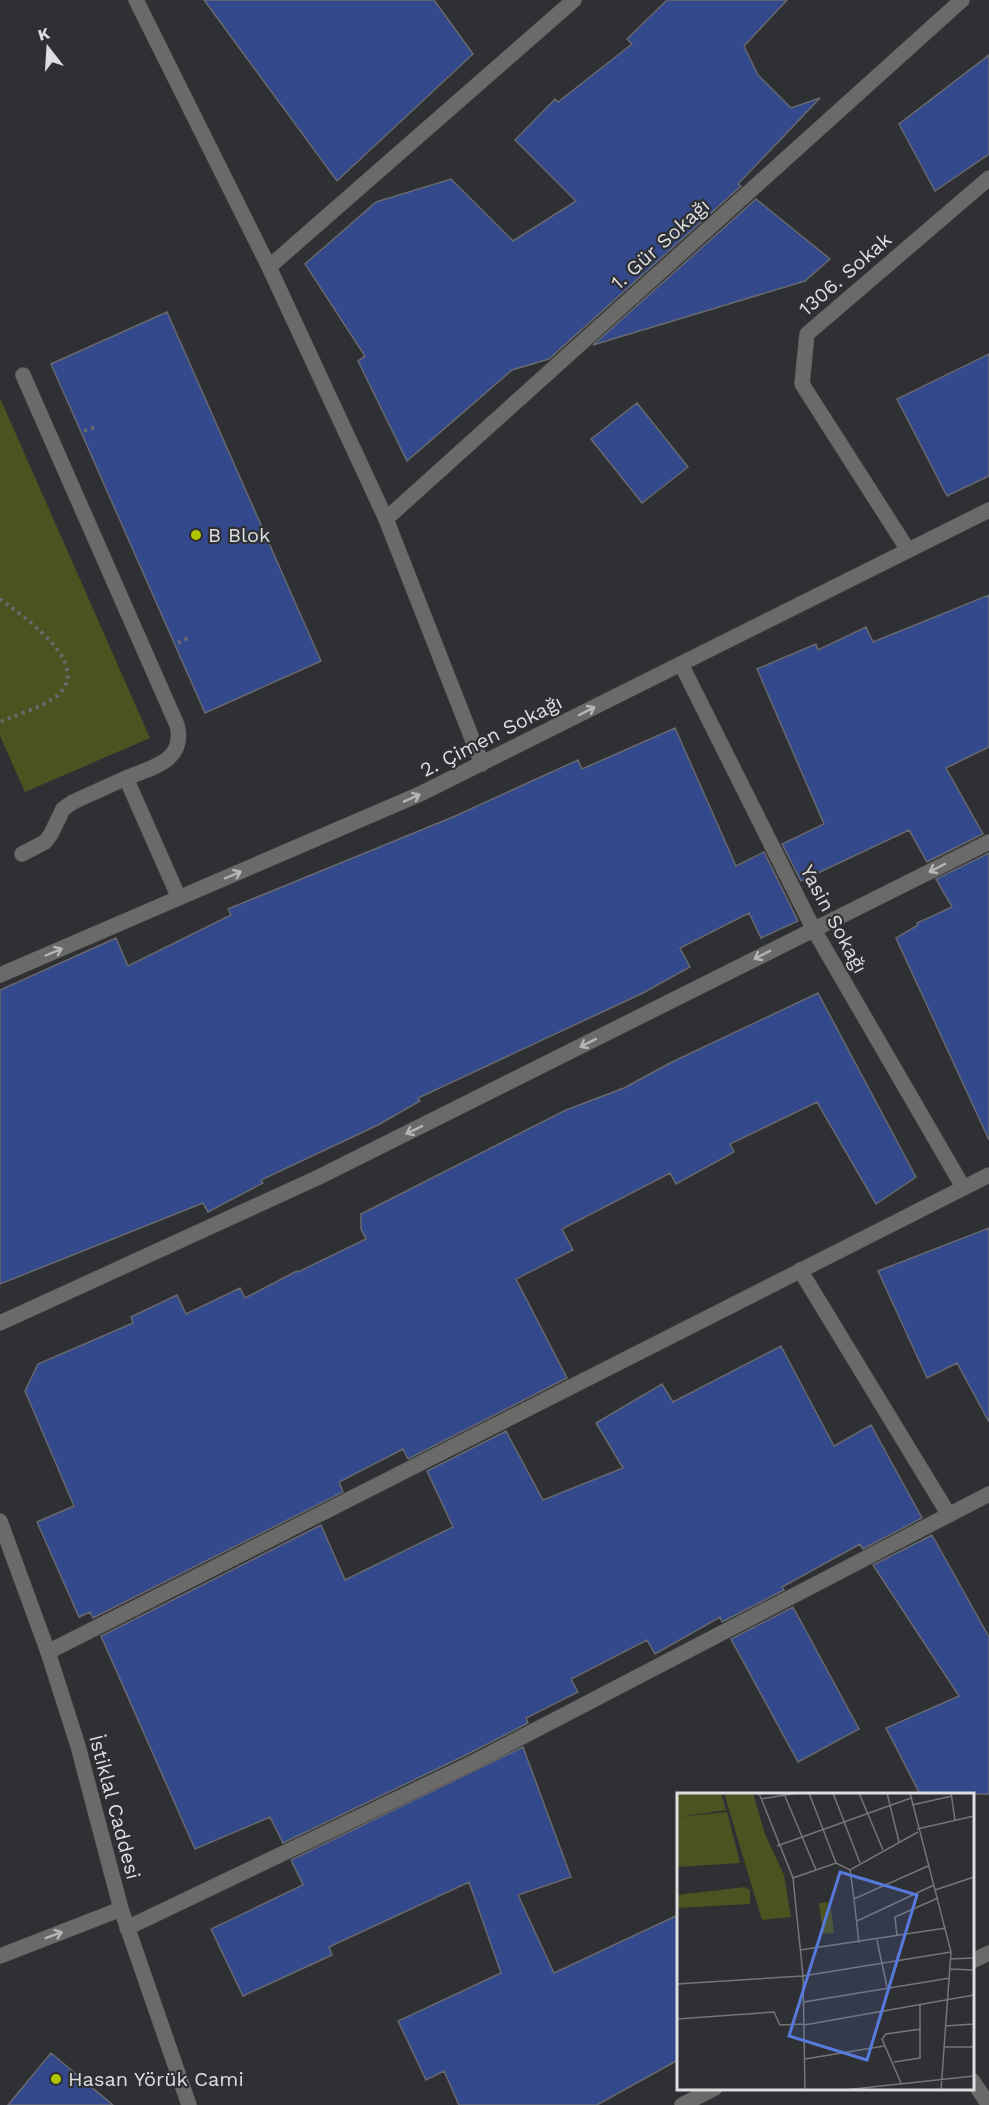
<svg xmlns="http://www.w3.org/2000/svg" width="989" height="2105" font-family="'Work Sans',sans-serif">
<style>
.green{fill:#4b5320}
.building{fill:#33498c;stroke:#67696e;stroke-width:1.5}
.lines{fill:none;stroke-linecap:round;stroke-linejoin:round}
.service-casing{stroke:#4a4c4f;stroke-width:16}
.minor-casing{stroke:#4a4c4f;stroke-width:16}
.tertiary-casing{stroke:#4a4c4f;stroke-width:16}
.path{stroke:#686a6d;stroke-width:4;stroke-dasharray:3 4.5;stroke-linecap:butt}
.service{stroke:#6a6a68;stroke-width:15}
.minor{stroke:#6a6a68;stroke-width:15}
.tertiary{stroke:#6a6a68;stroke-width:15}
.oneway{stroke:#b5b5b7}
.poi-dot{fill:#b0c500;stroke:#2e3033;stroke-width:2}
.labels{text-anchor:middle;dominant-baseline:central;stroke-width:4.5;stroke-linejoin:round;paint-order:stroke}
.street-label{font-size:20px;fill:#dddee1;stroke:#2e3033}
.poi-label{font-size:20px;fill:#dddee1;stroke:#2e3033;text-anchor:start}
.inset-road{fill:none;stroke:#747679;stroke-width:1.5}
.view{fill:#5779db;fill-opacity:0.15;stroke:#5779db;stroke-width:3}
.inset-edge{fill:none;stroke:#dddee1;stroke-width:3}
</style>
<rect width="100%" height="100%" fill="#2e3033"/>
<path class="green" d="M0 398 150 738 25 792 0 736Z"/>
<path class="building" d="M204 0H434L473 54 337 181Z
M667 0H787L744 46 758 75 791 108 820 98 738 184 741 186 549 359 512 370 407 461 358 361 365 356 305 264 376 202 451 179 513 241 576 201 515 140 555 99 558 102 632 44 627 39Z
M989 55V154L935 191 899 124Z
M756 199 830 259 805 281 593 345Z
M167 312 321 661 205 713 51 364Z
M989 354V476L947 496 897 399Z
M637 403 688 467 642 503 591 439Z
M989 595V747L946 768 983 834 927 862 909 830 801 881 782 844 824 824 757 669 816 644 818 650 866 627 873 642Z
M675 728 736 866 764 852 798 921 761 938 749 913 680 948 690 967 643 993 418 1098 420 1101 378 1125 261 1180 263 1183 208 1212 203 1203 0 1284V990L116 938 128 966 231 915 228 909 453 817 578 760 582 769Z
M989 853V1140L896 938 918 925 917 923 952 907 936 879Z
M818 993 916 1177 876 1204 817 1102 730 1144 734 1152 676 1184 670 1173 562 1229 573 1250 516 1279 567 1378 408 1459 403 1449 339 1482 343 1492 93 1618 90 1612 79 1617 37 1522 74 1506 25 1391 38 1364 133 1323 131 1317 177 1295 186 1314 240 1288 245 1298 297 1271 298 1272 366 1239 361 1229V1214L566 1110 624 1088 670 1063Z
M989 1228V1422L957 1363 927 1378 878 1271Z
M781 1346 834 1446 871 1425 922 1518 863 1549 860 1544 782 1587 784 1590 722 1622 720 1617 655 1654 647 1640 571 1679 578 1692 526 1718 528 1723 468 1754 283 1843 270 1817 195 1849 101 1636 321 1525 345 1580 453 1527 427 1471 506 1431 543 1500 623 1468 596 1423 662 1384 673 1402Z
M932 1535 989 1637V1794H920L886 1728 959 1696 873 1565Z
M793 1607 859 1729 798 1762 731 1639Z
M523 1747 571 1877 518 1895 554 1973 678 1915V2060L597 2105H459L444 2071 426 2080 398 2021 501 1973 469 1882 329 1947 332 1955 243 1996 211 1929 303 1885 291 1860Z
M51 2053 113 2105H8Z"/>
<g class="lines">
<g class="service-casing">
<path id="service" d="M23 375 177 725C186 761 153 767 126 778L179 898
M22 854 45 842 51 834 63 809 73 802 126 778
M800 1270 949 1515
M972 2080 989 2105"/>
</g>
<g class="minor-casing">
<path id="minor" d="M136 0 269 267 574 0
M269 267 386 519 482 764
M386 519 962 0
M908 550 802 384 807 334 989 178
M681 664 814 930 963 1187
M0 975 420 794 989 510
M0 1323 319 1177 989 842
M48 1652 989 1175
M127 1928 472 1763 989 1494
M0 1956 121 1909
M972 1961 989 1953
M682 2105 715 2088"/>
</g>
<g class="tertiary-casing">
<path id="tertiary" d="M0 1521 48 1652 78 1746 121 1909 189 2105"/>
</g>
<path class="path" d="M84 431 95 427
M0 599C21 615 92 662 59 694 46 706 16 715 0 722
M178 643 188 638"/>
<use href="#service" class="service"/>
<use href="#minor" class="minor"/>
<use href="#tertiary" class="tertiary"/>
</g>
<defs><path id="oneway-shaft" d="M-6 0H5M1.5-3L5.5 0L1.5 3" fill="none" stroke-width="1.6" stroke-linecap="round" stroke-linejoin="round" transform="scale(1.5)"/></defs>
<g class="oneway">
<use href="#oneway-shaft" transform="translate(587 711) rotate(-27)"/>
<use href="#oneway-shaft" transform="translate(412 798) rotate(-24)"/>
<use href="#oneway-shaft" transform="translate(937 868) rotate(153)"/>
<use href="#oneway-shaft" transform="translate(233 875) rotate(-23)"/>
<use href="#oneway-shaft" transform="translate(54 952) rotate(-23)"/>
<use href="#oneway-shaft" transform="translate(762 955) rotate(153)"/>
<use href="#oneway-shaft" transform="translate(588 1043) rotate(153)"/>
<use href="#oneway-shaft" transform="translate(414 1130) rotate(154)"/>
<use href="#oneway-shaft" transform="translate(54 1935) rotate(-21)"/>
</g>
<g class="poi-dot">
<circle cx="196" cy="535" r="6"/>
<circle cx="56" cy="2079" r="6"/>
</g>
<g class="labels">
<g class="street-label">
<text transform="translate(660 244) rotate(-42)">1. Gür Sokağı</text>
<text transform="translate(845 274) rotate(-41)">1306. Sokak</text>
<text transform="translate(491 736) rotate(-27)">2. Çimen Sokağı</text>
<text transform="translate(834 919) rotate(62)">Yasin Sokağı</text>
<text transform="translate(115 1807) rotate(75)">İstiklal Caddesi</text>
</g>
<g class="poi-label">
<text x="208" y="535">B Blok</text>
<text x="68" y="2079">Hasan Yörük Cami</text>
</g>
</g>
<g transform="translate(677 1793)">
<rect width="297" height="297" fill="#2e3033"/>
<path d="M0 0H44L49 17 2 24 50 19 63 70 0 74ZM47 0H76L88 41 107 82 114 124 85 127ZM68 94 73 97V111L0 115V102ZM153 109 157 140 146 141 142 110Z" fill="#4b5320"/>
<path class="inset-road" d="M82 0 116 85 126 183 128 297M132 0 159 70M156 0 183 70M182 0 206 57M210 0 222 49M233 0 274 159 264 297M274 0 278 27M108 3 139 77M84 6 121 0M235 12 275 3M240 36 297 23M100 53 234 5M173 77 177 106 251 73M116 85 159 70 173 77 241 39M258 97 297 84M177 106 182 150M180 128 257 92M220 143 218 124 261 105M200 147 210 194M123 157 269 135M273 166 297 165M273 176 297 177M0 191 126 183 274 159M127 209 273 185M0 226 97 219 103 232 127 231M127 232 297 202M268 233 297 231M267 254H297M128 266 207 253M217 269 243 265V212M224 290 205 246 209 241 244 236M167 297 297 283"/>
<path class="view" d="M163 79 240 102 190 267 112 243Z"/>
<rect width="297" height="297" class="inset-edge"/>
</g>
<g transform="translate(48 48) rotate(343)" stroke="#2e3033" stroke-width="4.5" paint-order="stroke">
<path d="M0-4.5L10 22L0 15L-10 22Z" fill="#dddee1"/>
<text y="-9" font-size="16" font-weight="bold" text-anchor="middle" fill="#dddee1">K</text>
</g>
</svg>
